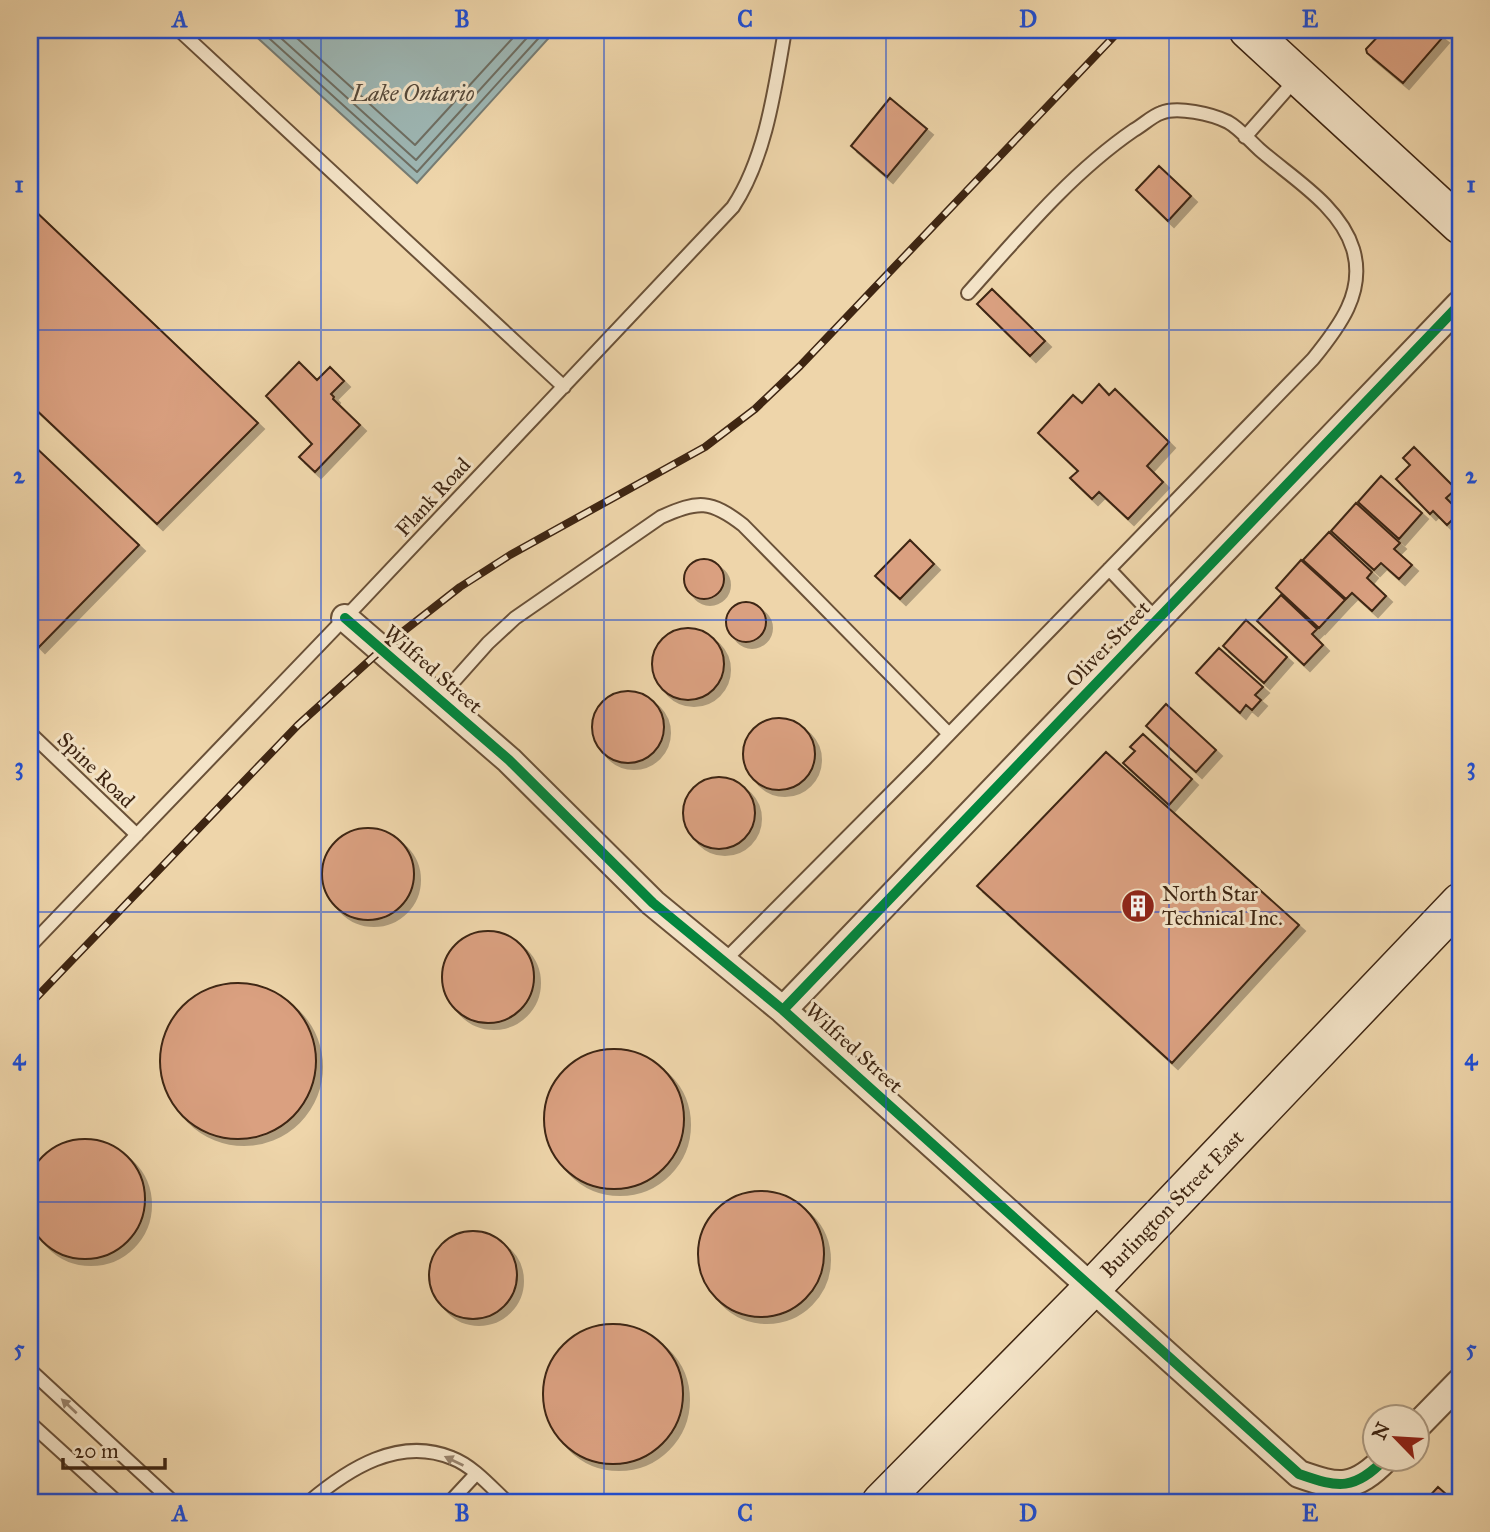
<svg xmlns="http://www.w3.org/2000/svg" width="1490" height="1532" font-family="'IM FELL Great Primer',serif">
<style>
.water{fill:#9db6b3;stroke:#777c73;stroke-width:2}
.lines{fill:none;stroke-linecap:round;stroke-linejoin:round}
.shore{stroke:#6e6e62;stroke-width:2}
.building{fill:#daa080;stroke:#3e2512;stroke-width:2;filter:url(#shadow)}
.lane-casing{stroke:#6a5138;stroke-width:16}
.street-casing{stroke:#6a5138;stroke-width:30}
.secondary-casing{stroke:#3e2512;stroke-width:40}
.lane{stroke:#f4e4c8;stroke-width:12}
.street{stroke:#f4e4c8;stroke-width:26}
.secondary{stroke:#f4e4c8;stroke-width:37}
.rail-casing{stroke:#3e2512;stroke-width:8}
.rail{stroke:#f4e4c8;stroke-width:5;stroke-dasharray:16;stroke-linecap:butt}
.cycleway-casing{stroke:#f4e4c8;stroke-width:15}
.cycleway{stroke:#00873e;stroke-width:10}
.oneway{fill:#99846d}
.grid{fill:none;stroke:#1d4ed8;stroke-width:2;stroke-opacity:0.55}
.labels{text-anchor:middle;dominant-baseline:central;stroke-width:6;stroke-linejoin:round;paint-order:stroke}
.street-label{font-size:21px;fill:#3e2512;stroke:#f4e4c8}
.poi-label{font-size:21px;fill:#3e2512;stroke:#f4e4c8;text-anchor:start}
.water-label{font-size:23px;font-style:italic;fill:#56493a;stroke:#f4e4c8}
.neatline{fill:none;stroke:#1d4ed8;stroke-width:2.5}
.grid-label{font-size:23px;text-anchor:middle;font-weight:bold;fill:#1d4ed8}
</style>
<defs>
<filter id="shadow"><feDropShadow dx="6" dy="6" stdDeviation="0" flood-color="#0004"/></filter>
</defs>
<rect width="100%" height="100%" fill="#eed5aa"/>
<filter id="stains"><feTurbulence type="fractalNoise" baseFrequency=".00286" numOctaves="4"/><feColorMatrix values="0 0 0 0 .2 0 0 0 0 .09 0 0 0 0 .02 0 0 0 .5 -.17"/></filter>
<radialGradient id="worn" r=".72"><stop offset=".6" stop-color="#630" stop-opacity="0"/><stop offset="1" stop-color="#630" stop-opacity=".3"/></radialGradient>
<path class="water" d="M249 30H556L417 183Z"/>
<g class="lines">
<path class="shore" d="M260 30 417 172 546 30
M272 30 416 160 534 30
M288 30 415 145 520 30"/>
</g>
<path class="building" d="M1384 30H1434L1443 37 1403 83 1367 53 1366 49Z
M890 98 927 129 887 177 851 146Z
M1159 166 1191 196 1168 221 1136 190Z
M30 206 258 423 157 524 30 404Z
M992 289 1045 341 1030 356 977 304Z
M299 362 317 380 330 367 344 381 331 394 334 397 333 399 360 425 315 472 299 457 312 444 266 396Z
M1099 384 1109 395 1115 389 1169 442 1147 466 1163 482 1128 519 1099 492 1092 499 1070 478 1078 471 1038 433 1073 395 1082 403Z
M30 442 139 545 39 647 30 638Z
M1414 447 1456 489 1446 498 1460 512 1447 525 1433 511 1430 514 1396 479 1410 465 1403 458Z
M1381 476 1422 513 1399 539 1358 502Z
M1356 503 1400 543 1394 549 1412 565 1399 579 1381 563 1374 570 1331 531Z
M1329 532 1372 572 1367 578 1386 596 1372 611 1352 593 1346 599 1303 560Z
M910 540 934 564 900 599 875 576Z
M684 579a20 20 0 1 1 40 0a20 20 0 1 1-40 0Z
M1301 560 1345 600 1319 628 1276 588Z
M1281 595 1317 629 1312 634 1323 645 1304 665 1257 621Z
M726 622a20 20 0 1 1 40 0a20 20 0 1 1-40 0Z
M1246 620 1287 657 1264 683 1223 646Z
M652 664a36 36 0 1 1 72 0a36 36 0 1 1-72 0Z
M1219 648 1263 687 1255 695 1261 700 1252 710 1246 705 1240 713 1196 673Z
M592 727a36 36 0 1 1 72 0a36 36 0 1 1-72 0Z
M1166 704 1216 750 1196 772 1146 726Z
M743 754a36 36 0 1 1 72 0a36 36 0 1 1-72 0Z
M1143 734 1192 779 1169 805 1123 763 1135 751 1130 747Z
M1106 752 1299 925 1172 1063 977 886Z
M683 813a36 36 0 1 1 72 0a36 36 0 1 1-72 0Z
M322 874a46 46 0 1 1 92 0a46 46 0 1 1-92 0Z
M442 977a46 46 0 1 1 92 0a46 46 0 1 1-92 0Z
M160 1061a78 78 0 1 1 156 0a78 78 0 1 1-156 0Z
M544 1119a70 70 0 1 1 140 0a70 70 0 1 1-140 0Z
M25 1199a60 60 0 1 1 120 0a60 60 0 1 1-120 0Z
M698 1254a63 63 0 1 1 126 0a63 63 0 1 1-126 0Z
M429 1275a44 44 0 1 1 88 0a44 44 0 1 1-88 0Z
M543 1394a70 70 0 1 1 140 0a70 70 0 1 1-140 0Z
M1438 1487 1455 1502H1424Z"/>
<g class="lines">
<g class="lane-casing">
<path id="lane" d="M179 30 564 387
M1245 137 1296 79
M1109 569 1157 620
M438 699 488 643 515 618 661 517C698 500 711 500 743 525L949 734
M30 733 137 835
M30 946 345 618 733 207C766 157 775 88 785 30
M724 961 925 759 1313 359C1339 327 1366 292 1353 249 1340 206 1292 178 1260 150 1250 141 1239 128 1228 122 1212 114 1177 106 1161 113 1152 116 1143 125 1134 130 1070 174 1019 236 968 293
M30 1370 173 1502
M30 1423 117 1502
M309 1502C348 1469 399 1436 452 1458 473 1466 491 1487 507 1502
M450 1502 476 1474"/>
</g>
<g class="street-casing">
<path id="street" d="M345 618 509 760 653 903 783 1010 1299 1474C1339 1488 1354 1491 1386 1458
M783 1010 1460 304
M1416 1427 1460 1382"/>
</g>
<g class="secondary-casing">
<path id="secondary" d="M1248 30 1460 225
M881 1502 1093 1287 1460 902"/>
</g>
<use href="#lane" class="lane"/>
<use href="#street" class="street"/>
<use href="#secondary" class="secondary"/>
<g class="rail-casing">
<path id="rail" d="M30 1004 298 725 391 641 460 587 510 555 705 447 755 409 800 366 1120 30"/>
</g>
<use href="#rail" class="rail"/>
<g class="cycleway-casing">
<path id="cycleway" d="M345 618 509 760 653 903 783 1010 1299 1474C1339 1488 1354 1491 1386 1458
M783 1010 1460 304"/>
</g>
<use href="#cycleway" class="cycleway"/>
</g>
<defs><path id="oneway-solid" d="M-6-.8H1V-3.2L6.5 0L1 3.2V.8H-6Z" transform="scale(1.75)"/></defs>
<g class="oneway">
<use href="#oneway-solid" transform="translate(69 1406) rotate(-137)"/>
<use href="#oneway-solid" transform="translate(454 1461) rotate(-154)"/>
</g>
<path class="grid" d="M321 30V1502M604 30V1502M886 30V1502M1169 30V1502M30 330H1460M30 620H1460M30 912H1460M30 1202H1460"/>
<defs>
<g id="building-disc" transform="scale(1.75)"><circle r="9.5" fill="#8f2418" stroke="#f4e4c8"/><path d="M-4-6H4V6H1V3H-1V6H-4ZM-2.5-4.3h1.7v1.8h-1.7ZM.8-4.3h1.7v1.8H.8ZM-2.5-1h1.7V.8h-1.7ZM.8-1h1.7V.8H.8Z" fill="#fff"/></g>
</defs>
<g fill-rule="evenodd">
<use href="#building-disc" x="1138" y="906"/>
</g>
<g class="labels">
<g class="street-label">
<text transform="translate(433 497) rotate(-47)">Flank Road</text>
<text transform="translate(1108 644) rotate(-46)">Oliver Street</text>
<text transform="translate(433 669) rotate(41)">Wilfred Street</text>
<text transform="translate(96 770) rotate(44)">Spine Road</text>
<text transform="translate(854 1048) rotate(42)">Wilfred Street</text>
<text transform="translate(1172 1204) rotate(-46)">Burlington Street East</text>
</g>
<g class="poi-label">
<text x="1162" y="894">North Star<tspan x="1162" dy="24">Technical Inc.</tspan></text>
</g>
<g class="water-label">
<text x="413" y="93">Lake Ontario</text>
</g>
</g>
<rect width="1490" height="1532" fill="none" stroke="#eed5aa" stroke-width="77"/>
<g transform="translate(1396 1438) rotate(295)"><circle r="33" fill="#f4e4c8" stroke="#ab987f" stroke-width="2"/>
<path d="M0-5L12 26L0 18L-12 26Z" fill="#8f2418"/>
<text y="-10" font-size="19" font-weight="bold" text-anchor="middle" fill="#3e2512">N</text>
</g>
<path d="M63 1458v10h102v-10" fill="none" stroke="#3e2512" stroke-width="3.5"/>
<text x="74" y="1458" font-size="21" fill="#3e2512" stroke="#f4e4c8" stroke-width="5" paint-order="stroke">20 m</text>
<rect x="38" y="38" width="1414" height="1456" class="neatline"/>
<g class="grid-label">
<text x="180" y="27">A</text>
<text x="462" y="27">B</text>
<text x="745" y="27">C</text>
<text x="1028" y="27">D</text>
<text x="1310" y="27">E</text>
<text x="19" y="192">1</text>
<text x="1471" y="192">1</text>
<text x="19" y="483">2</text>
<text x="1471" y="483">2</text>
<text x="19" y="774">3</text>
<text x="1471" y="774">3</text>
<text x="19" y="1065">4</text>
<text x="1471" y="1065">4</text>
<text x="19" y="1356">5</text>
<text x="1471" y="1356">5</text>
<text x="180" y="1521">A</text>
<text x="462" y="1521">B</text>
<text x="745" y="1521">C</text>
<text x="1028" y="1521">D</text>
<text x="1310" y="1521">E</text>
</g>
<rect width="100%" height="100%" filter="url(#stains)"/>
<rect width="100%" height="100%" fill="url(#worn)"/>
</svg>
